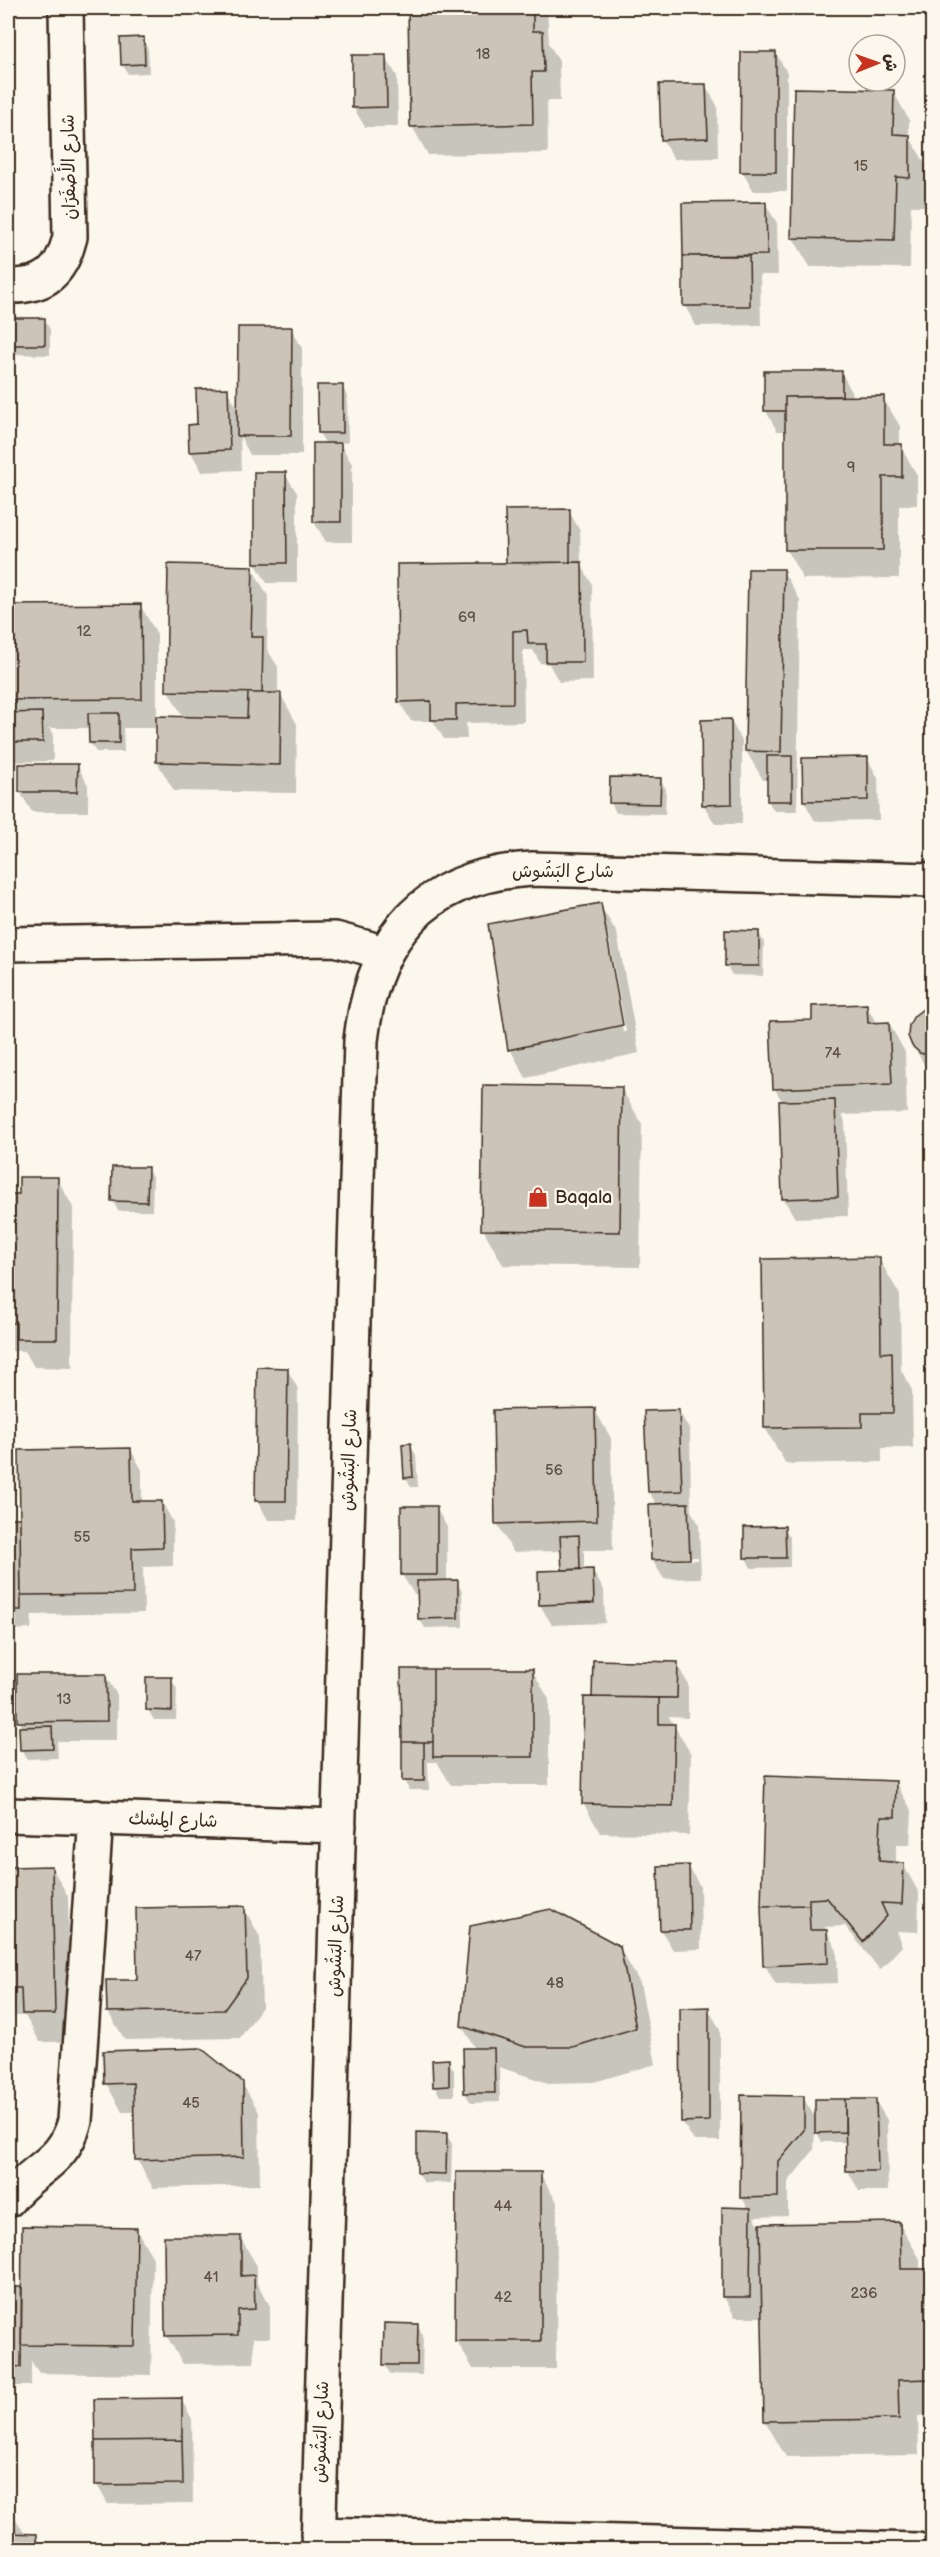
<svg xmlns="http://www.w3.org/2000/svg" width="940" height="2557" font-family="'Balsamiq Sans','Playpen Sans Arabic',sans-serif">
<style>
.shadow{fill:#0003;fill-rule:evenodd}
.building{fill:#ccc4b9;stroke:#3b2a1e;stroke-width:1.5}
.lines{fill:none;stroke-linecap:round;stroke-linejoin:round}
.minor-casing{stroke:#3b2a1e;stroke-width:38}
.minor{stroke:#fbf7ec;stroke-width:33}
.labels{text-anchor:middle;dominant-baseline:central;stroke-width:4.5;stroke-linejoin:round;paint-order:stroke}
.number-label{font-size:15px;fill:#5f5045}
.street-label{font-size:18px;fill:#3b2a1e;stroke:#fbf7ec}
.poi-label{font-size:18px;fill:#3b2a1e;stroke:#fbf7ec;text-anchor:start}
</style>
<rect width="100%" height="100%" fill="#fbf7ec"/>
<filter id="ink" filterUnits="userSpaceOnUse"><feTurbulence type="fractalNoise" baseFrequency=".0167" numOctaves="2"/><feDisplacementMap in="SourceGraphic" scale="12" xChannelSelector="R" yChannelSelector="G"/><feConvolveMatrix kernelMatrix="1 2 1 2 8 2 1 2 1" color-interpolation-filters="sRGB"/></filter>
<g filter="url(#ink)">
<path class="shadow" d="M182 8H213V14L185 13Z
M410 8H547L549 44 559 61 560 101H547L548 153 428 155 412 126Z
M143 39 148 49 149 73 128 74 123 65Z
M776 53 787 73V191H753L742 171Z
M385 56 397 76 398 127H365L353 107Z
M705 85 717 105 718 158 674 159 662 139Z
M796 90 893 91 909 120V136L926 165V206H911L910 268 810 267 793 238Z
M765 203 777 223 778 275H760L761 325 696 326 685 306 684 204Z
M8 319 44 320 50 329V355L12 354 8 346Z
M291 328 302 348V455H250L240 436 241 470 202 472 191 452 227 390 239 411Z
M841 372 852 392V398H883L900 426V446L917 475V505L899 506V578L803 579 787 550V431H777L766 411V373Z
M342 386 347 396 348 443 339 442 352 464V542H326L314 522 326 444 319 433Z
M255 474H285L297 493V583H267L255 563Z
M569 511 580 531 581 564 592 584 593 681 559 682 549 664 540 663 533 650H523L524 722 466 723 467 739H444L433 721H411L399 701 507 565Z
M252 568 268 596 267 649 278 667V695H281L297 724 296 793 174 791 157 762 158 728H123L124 752H96L90 743V728H49L53 734V761L8 762V606L140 605 157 634V717L184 718 168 691Z
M783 571 800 600 797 811H774L768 801V780H763L746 751Z
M731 721 742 741V824H715L703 804Z
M867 758 878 778 879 820 815 821 804 801Z
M77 765 88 785V812H32L20 792Z
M611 778 660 779 666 789 665 814 616 813 611 803Z
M600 905 617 933 639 1053 526 1078 510 1049ZM605 933H608L626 1032H623Z
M758 932 764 942 763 976 732 975 726 965Z
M866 1005 877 1024 889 1023 905 1052 907 1113 842 1115 845 1122 848 1216 795 1218 783 1198V1103L775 1089 814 1021Z
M932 1009V1072L925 1066 913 1045 923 1011Z
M8 1020 10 1023 8 1059Z
M621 1088 642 1124 640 1267 503 1265 483 1229Z
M147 1169 153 1178 152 1211H118L113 1201Z
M57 1178 73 1207 72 1368 34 1367 25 1351H8V1196H21Z
M879 1259 900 1295 901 1370 912 1390 913 1448H882V1462L786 1464 765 1428Z
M287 1369 298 1389 297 1520H268L257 1500Z
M594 1409 611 1438 613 1550H584V1571L592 1570 604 1590 605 1623 552 1625 540 1605 539 1572 564 1571 562 1551 513 1552 497 1523Z
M679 1411 690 1431 691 1511 699 1524 701 1578 664 1579 652 1560 657 1505 649 1492ZM698 1557V1560L661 1561V1558Z
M410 1445 416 1455 418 1487H411L406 1477Z
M131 1450 142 1470V1502H162L173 1522V1566L143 1567 144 1613 32 1615 31 1629 8 1630V1519H22Z
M436 1508 447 1527V1582H457L462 1592 463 1627 425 1628 419 1618V1594H414L402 1575Z
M784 1527 790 1537V1567L751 1568 746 1558Z
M595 1662 677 1664 688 1684V1718L669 1717 691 1754 689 1835 600 1833 584 1804 586 1698H594Z
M532 1670 549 1699V1785H451L437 1762H428L429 1790H409L404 1781 403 1671Z
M105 1675 117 1695V1741H57L58 1758 27 1759 22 1750 23 1728 19 1721Z
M171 1679 177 1689 176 1720H154L148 1710Z
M895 1782 912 1811 910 1845H896V1864H903L919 1893 918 1932 896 1931 902 1946 880 1970 845 1926 825 1927 837 1951 838 1983 776 1985 765 1965 762 1906Z
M688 1866 700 1886 701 1949 673 1950 661 1930Z
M52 1868 68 1896 71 2042H40L25 2016H8V1869Z
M244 1908 260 1937 262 2007 240 2038 125 2040 108 2012 138 1981Z
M619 1947 640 1983 656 2064 594 2082 548 2083 499 2067 500 2102 471 2103 465 2093 476 2050 462 2026Z
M708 2009 720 2029V2141H694L682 2121Z
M105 2052 242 2083 259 2112 260 2185 153 2188 137 2159 135 2112H122L106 2083Z
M448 2061 454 2070V2096H440L434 2086Z
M803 2097 817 2121V2101L875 2100 887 2120 888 2191H859L848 2171 847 2142H822L815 2129 814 2150 788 2182V2216L754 2217 760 2226 899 2223 920 2259V2270H932V2415L918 2416 919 2455 786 2457 765 2421 763 2317H735L724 2297 748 2209 742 2197Z
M446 2134 452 2144 451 2183H424L418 2173Z
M540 2174 557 2202 556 2369H473L456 2340Z
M136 2229 153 2258 151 2375 39 2373 31 2361V2386H8V2288H23Z
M240 2237 257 2266V2283L270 2306V2338H253L254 2363 183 2364 166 2335Z
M417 2325 423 2335 422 2375 390 2374 385 2364Z
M181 2399 192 2419 193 2503 108 2504 97 2485Z
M8 2505 25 2535H36L44 2550H8Z"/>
<path class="building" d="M408 8H533V31H543L544 72H532L533 124 410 127Z
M144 37 145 64 121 65 120 38Z
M741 52H776V172H740Z
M352 55H386L387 107 352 108Z
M659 84H706L708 138 661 140Z
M794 88 894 90 893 134 910 135V178L896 177 894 240 791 238Z
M766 202 767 255 683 256 682 203Z
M683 256H749L750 306H683Z
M8 318H45V345H8Z
M238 327H292L291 436H237Z
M764 371H842V396L785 397V411H764Z
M317 385H343V433H318Z
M228 388 230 450 189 452 188 425 197 424 196 389Z
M884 396V444H902V477H883V550H785V397Z
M313 443H341V522H313Z
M254 472H286L287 563H254Z
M570 509V562L506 563 505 510Z
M582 562 583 662H546V644H528L527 630 513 631V703L456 704V720H431V701L398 702 397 564Z
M168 564 253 566 251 637H263L262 693 166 691Z
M748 569H784L781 752 745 751Z
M141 604 142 699 8 700V605Z
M248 693H281L280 765 156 762V716L247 718Z
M42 712 43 742H8V713Z
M88 713H119V743H89Z
M731 719 732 804 702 805 701 720Z
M767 756H792V801H767Z
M868 757V800L803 801 802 758Z
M19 764H78L77 792H19Z
M610 777 661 778 660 804 609 803Z
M601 903 623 1025 508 1050 488 924Z
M725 930 759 931V966H725Z
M867 1004 868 1023 889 1022 892 1084 773 1089 770 1021 812 1020V1006Z
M932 1007V1056H931L920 1053 912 1046 908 1036 909 1025 914 1016 923 1009Z
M483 1085 622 1087 620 1232 481 1230Z
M835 1100 838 1197 782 1199 779 1101Z
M112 1167H148L147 1202 111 1201Z
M19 1177H58L57 1339H16V1323H8V1194H19Z
M880 1257 881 1353 892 1352 893 1413H862V1427L764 1428 762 1259Z
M257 1367 288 1368 286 1501H255Z
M595 1408 597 1521 495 1524 493 1410Z
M679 1410 682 1491 648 1492 644 1411Z
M411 1443 413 1477 404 1478 402 1444Z
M131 1448 132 1501H162L163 1547 132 1548 133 1594 21 1595 19 1450Z
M688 1503 690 1559 651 1560 649 1504Z
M401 1506H437V1575H401Z
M8 1518H20L21 1610H8Z
M785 1526 786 1558H744V1527Z
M579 1535 580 1569 562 1570 560 1536Z
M593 1569 594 1603 539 1605 538 1571Z
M458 1580V1618L418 1619 417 1581Z
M593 1660 678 1662 677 1698 592 1697Z
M401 1669H433V1742H402Z
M433 1669H533V1757H433Z
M17 1674H106L107 1721 17 1722Z
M146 1677H172V1711L146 1710Z
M584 1697 659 1698V1724H675L673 1806 582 1804Z
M52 1726 53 1749 20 1750 19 1727Z
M402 1742H424V1781H402Z
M765 1776 896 1781 895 1817H881L879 1861 904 1863 902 1904 881 1903 887 1916 863 1942 827 1898 809 1899V1905L761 1906Z
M689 1865 690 1930H660L658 1866Z
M52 1866 55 2014H22L21 1988H8V1867Z
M809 1905 810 1930H827L828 1963 763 1966 761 1906Z
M245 1906 247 1978 224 2010 107 2012 106 1980H137L136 1908Z
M551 1909 620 1946 636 2028 573 2047H526L461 2026 470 1926Z
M709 2007V2121L681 2122 680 2008Z
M201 2048 243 2082 244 2157 135 2160 133 2083 104 2084 103 2051Z
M463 2048H494L495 2093H464Z
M449 2059V2086L433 2087 432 2060Z
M741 2095 804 2096V2130L778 2161V2197L740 2198Z
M815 2099H845V2132L815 2133Z
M845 2099H876L878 2171H846Z
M417 2132 447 2133 446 2174 417 2173Z
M456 2172H541V2341H455Z
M722 2207 751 2208 750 2297H722Z
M900 2222 901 2269H932V2379L898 2380 899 2419 764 2421 760 2224Z
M22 2226 137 2228 135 2346 21 2345Z
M164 2236H241V2276L254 2275 255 2309 238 2310V2335L165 2336Z
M8 2287H22L21 2367 8 2366Z
M384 2323 418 2324 417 2365H383Z
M182 2398V2440L95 2441 94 2399Z
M182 2440 183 2484 95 2485V2441Z
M8 2533 37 2534V2550H8Z"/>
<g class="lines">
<g class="minor-casing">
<path id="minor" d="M8 286C45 287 61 273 70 237L66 8
M8 944 335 939 368 948 383 957
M8 1815 339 1826
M8 2200C33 2167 63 2165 75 2121L96 1817
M318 2534 918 2550
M318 2550 361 1040C373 936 425 875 532 869L932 880"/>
</g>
<use href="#minor" class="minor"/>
</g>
</g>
<defs>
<g id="shop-bare" transform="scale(1.62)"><path d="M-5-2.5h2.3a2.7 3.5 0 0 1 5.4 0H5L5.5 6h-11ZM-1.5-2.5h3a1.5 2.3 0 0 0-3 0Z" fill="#c8321e" stroke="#fbf7ec" stroke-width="2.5" paint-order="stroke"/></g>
</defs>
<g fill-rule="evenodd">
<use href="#shop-bare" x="538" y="1197"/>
</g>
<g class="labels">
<g class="number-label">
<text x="483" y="54">18</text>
<text x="861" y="166">15</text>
<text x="851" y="467">9</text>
<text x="467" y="617">69</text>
<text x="84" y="631">12</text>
<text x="833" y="1053">74</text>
<text x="554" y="1470">56</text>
<text x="82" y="1537">55</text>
<text x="64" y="1699">13</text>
<text x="193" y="1956">47</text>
<text x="555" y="1983">48</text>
<text x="191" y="2103">45</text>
<text x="503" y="2206">44</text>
<text x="211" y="2277">41</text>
<text x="864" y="2293">236</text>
<text x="503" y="2297">42</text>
</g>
<g class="street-label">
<text transform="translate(69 167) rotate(-91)">شارع الأَصْفَرَان</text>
<text x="563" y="871">شارع البَشُوش</text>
<text transform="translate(349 1460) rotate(-88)">شارع البَشُوش</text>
<text transform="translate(173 1820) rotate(2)">شارع المِسْك</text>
<text transform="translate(336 1946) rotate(-88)">شارع البَشُوش</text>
<text transform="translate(321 2432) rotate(-88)">شارع البَشُوش</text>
</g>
<g class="poi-label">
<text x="555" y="1197">Baqala</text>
</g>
</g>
<rect width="940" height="2557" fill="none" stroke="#fbf7ec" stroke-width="30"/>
<rect x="15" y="15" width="910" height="2527" fill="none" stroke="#3b2a1e" stroke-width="2" filter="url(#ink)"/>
<g transform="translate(877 63) rotate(89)"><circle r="28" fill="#fbf7ec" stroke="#aea59a" stroke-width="1.5"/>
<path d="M0-4.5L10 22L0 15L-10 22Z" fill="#c8321e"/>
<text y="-9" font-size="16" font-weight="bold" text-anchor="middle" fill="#3b2a1e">ش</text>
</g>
</svg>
